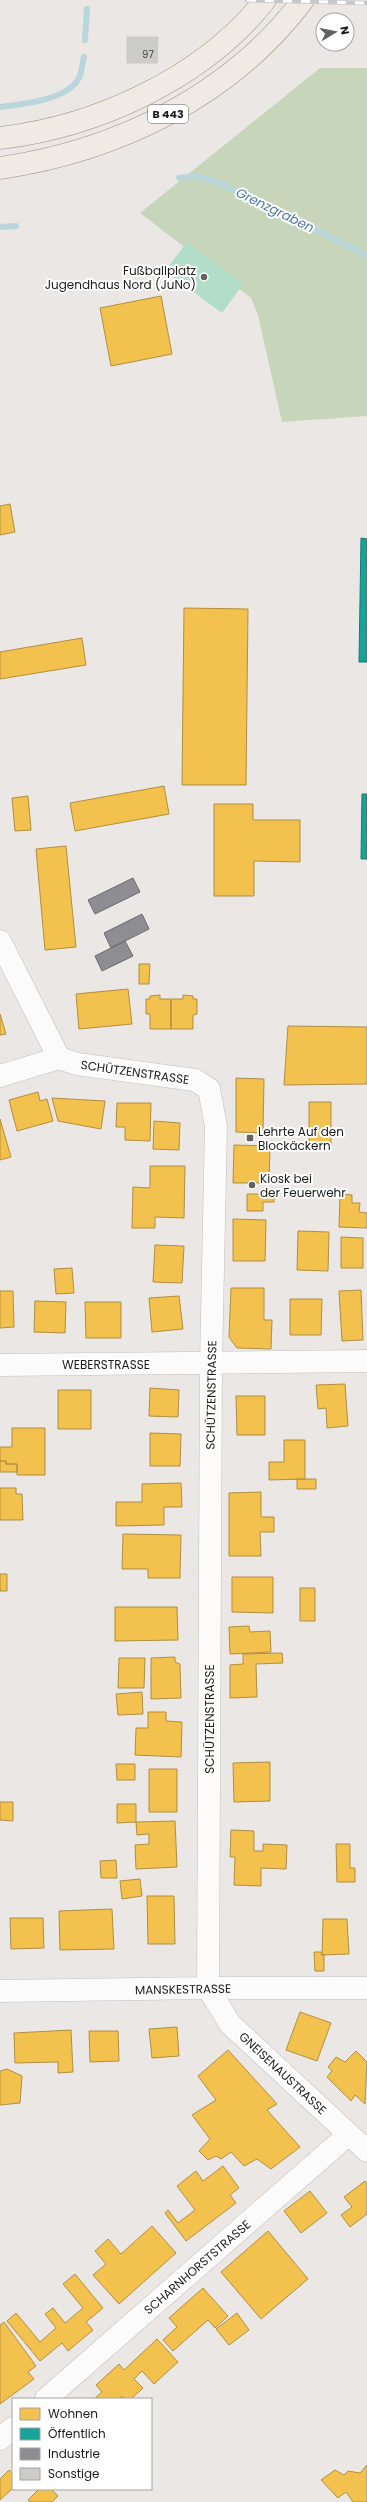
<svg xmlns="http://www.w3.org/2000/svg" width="367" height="2502" font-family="Poppins,sans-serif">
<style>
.forest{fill:#c7d6bb}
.pitch{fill:#b2dec9}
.homes{fill:#f2c14e;stroke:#b28f3f}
.public{fill:#17a398;stroke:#187a72}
.industry{fill:#8d8d92;stroke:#6b6b6e}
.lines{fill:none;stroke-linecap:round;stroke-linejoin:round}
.stream{stroke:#bad6db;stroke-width:6}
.building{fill:#ceccc9;stroke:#cdc9c6}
.minor-casing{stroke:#c1bfbe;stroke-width:23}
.major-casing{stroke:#9e9383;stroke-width:23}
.minor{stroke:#fcfbfb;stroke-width:22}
.major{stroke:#efeae4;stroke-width:22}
.rail-casing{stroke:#c9c8c8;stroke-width:4.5}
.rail{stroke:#fff;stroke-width:3;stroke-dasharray:9;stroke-linecap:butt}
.poi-dot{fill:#636261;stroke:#fff;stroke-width:1.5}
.labels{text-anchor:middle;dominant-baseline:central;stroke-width:4;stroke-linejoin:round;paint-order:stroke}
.number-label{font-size:10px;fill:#484746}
.shield{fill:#fff;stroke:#5f5f5f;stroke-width:1}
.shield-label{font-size:11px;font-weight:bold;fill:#1b1b1b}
.poi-label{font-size:12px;fill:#1b1b1b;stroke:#fff;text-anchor:start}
.street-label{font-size:12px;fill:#1b1b1b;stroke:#fff}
.water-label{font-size:13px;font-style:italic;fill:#4d799c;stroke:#fff}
</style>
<rect width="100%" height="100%" fill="#eae7e4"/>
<path class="forest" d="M320 68H367V416L282 422 258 315 251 298 140 213Z"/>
<path class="pitch" d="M187 242 243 284 222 313 165 271Z"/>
<path class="homes" d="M161 296 172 354 111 366 100 308Z
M10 504 15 532 0 535V506Z
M184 608 248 609 246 785H182Z
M82 638 86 665 0 679V652Z
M164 786 169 814 75 831 70 803Z
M28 796 31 830 15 831 12 798Z
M214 804H253V820H300V862L254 861V896H214Z
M66 846 76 947 45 950 36 849Z
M139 964H150L149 984H139Z
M128 989 132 1024 79 1029 76 994Z
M160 995V999H171V1029H150V1014H146V999H150V996Z
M183 995 193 996V999H197V1014L193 1015V1029H171V999H183Z
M0 1014 6 1034 0 1035Z
M288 1026 367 1027V1084L284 1085Z
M236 1078 264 1079 263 1133 236 1132Z
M38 1092 40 1101 47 1099 53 1121 17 1131 9 1100Z
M52 1098 105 1101 101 1129 58 1121Z
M309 1102H331V1148H309Z
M117 1103H151L150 1141 125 1140V1127H116Z
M0 1119 11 1157 0 1160Z
M154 1121 180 1123 179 1150 153 1149Z
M234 1145 270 1146 269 1183H233Z
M150 1166H185L184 1218 155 1217V1228H132L133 1187 150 1188Z
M247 1194H274V1202H263V1211H247Z
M340 1194 352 1195V1203H360L359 1212 367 1213V1228L339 1227Z
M233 1219 266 1220 265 1261H233Z
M298 1231 329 1232 328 1271 297 1270Z
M341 1237 363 1238V1268H341Z
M155 1245 184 1246 182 1283 153 1282Z
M72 1268 74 1293 56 1294 54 1269Z
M231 1288H264V1320H272L271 1349 237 1348 229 1337Z
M361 1290 363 1340 342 1341 339 1291Z
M0 1291H13L14 1327 0 1328Z
M179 1296 183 1329 152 1332 149 1298Z
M290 1299H322L321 1335H290Z
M35 1301 66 1302 65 1333 34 1332Z
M85 1302H121V1338H86Z
M345 1384 348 1426 327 1428 326 1408 318 1409 316 1385Z
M150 1388 179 1390 178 1417 149 1416Z
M58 1390H91V1429H58Z
M236 1396H265V1435H237Z
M12 1428H45V1475H17V1464H6V1461H0V1447H12Z
M150 1433 181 1434 180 1466H150Z
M284 1440H305V1479L269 1480V1462H284Z
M0 1461H6V1464H17V1472H0Z
M297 1479H316V1489H297Z
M181 1483 182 1507H164V1525L116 1526V1502H142V1484Z
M0 1488H16V1494H22L23 1520H0Z
M261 1492V1517H274V1532H260L261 1556H229V1493Z
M123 1534 181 1535 180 1578H148V1569H122Z
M0 1574H7V1591H0Z
M232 1577H273V1613L232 1612Z
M300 1588H315V1621H300Z
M115 1607H177L178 1640 115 1641Z
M249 1626 250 1632 270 1631 271 1652 230 1654 229 1627Z
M282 1653 283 1663 256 1664 257 1697 230 1698V1665L243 1664V1654Z
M175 1657V1662L180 1664 181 1698 151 1699V1658Z
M119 1658H145L144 1688H118Z
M142 1692 143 1714 118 1715 116 1694Z
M148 1712H166V1721L182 1722 181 1757 135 1755 136 1728H148Z
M270 1762V1801L234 1802 233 1763Z
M116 1764H135V1780H117Z
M149 1769H177V1812H149Z
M0 1802H13V1821L0 1820Z
M117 1804H136V1822L117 1823Z
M175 1821 177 1867 136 1869 135 1845 149 1844V1834L137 1835 136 1822Z
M231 1830 254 1831V1851H263V1844L287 1845 286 1869 261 1868V1886L234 1885 235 1857H230Z
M336 1844H350V1868H355V1882H337Z
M116 1860 117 1878H101L100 1861Z
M140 1879 142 1896 122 1899 120 1881Z
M147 1896H174L175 1944H148Z
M112 1909 114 1949 60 1950 59 1911Z
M10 1918H43L44 1948 11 1949Z
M323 1919H347L349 1954 322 1955Z
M314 1952H321L322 1955H324V1971H315Z
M300 2012 331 2023 317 2061 286 2050Z
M177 2027 179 2056 152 2058 149 2029Z
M71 2030 73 2072 58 2073V2062L15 2063 14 2033Z
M89 2031H118L119 2061 90 2062Z
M228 2050 277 2104 267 2110 300 2147 271 2169 257 2159 244 2166 231 2152 221 2159 216 2156 208 2160 199 2151 210 2139 192 2115 216 2100 198 2076Z
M356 2051 367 2062 365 2104 355 2095 351 2101 327 2077 332 2071 328 2067 336 2057 345 2062Z
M7 2069 22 2076 20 2103 0 2105V2071Z
M223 2166 239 2188 230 2195 236 2203 186 2241 165 2213 168 2210 178 2223 195 2210 177 2186 196 2171 203 2181Z
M365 2181 367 2184V2214L350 2227 341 2215 352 2207 344 2197Z
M310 2191 327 2213 301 2233 284 2211Z
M152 2226 176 2253 119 2304 93 2275 106 2264 95 2251 108 2239 121 2254Z
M268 2231 308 2279 261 2319 221 2272Z
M75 2274 103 2308 86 2322 93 2330 68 2351 62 2343 40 2361 7 2321 16 2313 40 2342 56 2328 45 2314 53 2308 65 2323 83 2308 63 2284Z
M203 2288 228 2316 215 2328 208 2320 173 2351 163 2340 177 2327 169 2318Z
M237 2313 249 2330 229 2345 216 2329Z
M4 2322 36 2366 28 2372 34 2379 0 2404V2325Z
M157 2339 178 2362 154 2384 142 2371 134 2379 143 2388 131 2399H124L122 2396 119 2399H94L102 2392 96 2385 119 2364 124 2370Z
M367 2465V2502H353L346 2492 338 2498 321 2480 335 2470 344 2475 348 2471 360 2473Z
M9 2470 13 2474V2488L0 2500V2479Z
M39 2489H51L58 2496 52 2502H30L28 2500Z"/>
<path class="public" d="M361 538 367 539V662H359Z
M362 794H367V859H361Z"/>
<path class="industry" d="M133 878 140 892 95 914 88 900Z
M142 914 149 929 111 948 104 933Z
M125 941 133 956 102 971 95 956Z"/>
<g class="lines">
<path class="stream" d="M85 40 87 9
M0 107C22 104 68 100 79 78 82 72 82 63 84 57
M179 178 197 176 219 183 367 255
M0 227 16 226"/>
</g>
<path class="building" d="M325 17 343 18V20H325Z
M127 37H158L157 63H127Z"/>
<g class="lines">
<g class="minor-casing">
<path id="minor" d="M0 941 59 1058 77 1064 195 1080 209 1089 216 1126 211 1364 208 1988 230 2024 367 2151
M0 1076 59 1058
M0 1365 367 1361
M0 1991 208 1988H367
M46 2399 348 2135
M0 2439 13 2428"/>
</g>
<g class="major-casing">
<path id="major" d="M0 138C96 127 204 78 265 0
M0 168C117 151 231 96 303 0"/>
</g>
<use href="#minor" class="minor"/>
<use href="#major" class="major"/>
<g class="rail-casing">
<path id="rail" d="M247 0 367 3"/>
</g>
<use href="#rail" class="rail"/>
</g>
<g class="poi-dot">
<circle cx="204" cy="277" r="4"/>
<rect x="246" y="1134" width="8" height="8" rx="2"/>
<circle cx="252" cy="1185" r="4"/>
</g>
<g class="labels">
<g class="number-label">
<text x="148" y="54">97</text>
</g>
<rect class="shield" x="148" y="105" width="40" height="18" rx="3"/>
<g class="shield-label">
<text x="168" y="114">B 443</text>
</g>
<g class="poi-label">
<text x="196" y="270" text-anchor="end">Fußballplatz<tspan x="196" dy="14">Jugendhaus Nord (JuNo)</tspan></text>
<text x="258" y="1131">Lehrte Auf den<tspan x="258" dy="14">Blockäckern</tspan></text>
<text x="260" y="1178">Kiosk bei<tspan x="260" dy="14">der Feuerwehr</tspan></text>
</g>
<g class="street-label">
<text transform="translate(135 1072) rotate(8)">SCHÜTZENSTRASSE</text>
<text x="106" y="1364">WEBERSTRASSE</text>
<text transform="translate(211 1395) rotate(-89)">SCHÜTZENSTRASSE</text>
<text transform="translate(209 1719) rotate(-90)">SCHÜTZENSTRASSE</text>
<text transform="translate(183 1989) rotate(-1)">MANSKESTRASSE</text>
<text transform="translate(283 2073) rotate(43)">GNEISENAUSTRASSE</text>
<text transform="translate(197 2267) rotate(-41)">SCHARNHORSTSTRASSE</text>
</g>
<g class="water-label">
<text transform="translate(275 210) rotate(26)">Grenzgraben</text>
</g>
</g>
<rect x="12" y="2398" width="140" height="92" fill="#ffffff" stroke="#a4a4a4"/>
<rect x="20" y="2408" width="20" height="12" fill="#f2c14e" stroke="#a4a4a4"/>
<text x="48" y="2418" font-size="12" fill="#1b1b1b">Wohnen</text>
<rect x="20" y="2428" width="20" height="12" fill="#17a398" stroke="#a4a4a4"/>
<text x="48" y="2438" font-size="12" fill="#1b1b1b">Öffentlich</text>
<rect x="20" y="2448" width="20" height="12" fill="#8d8d92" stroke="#a4a4a4"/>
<text x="48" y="2458" font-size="12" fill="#1b1b1b">Industrie</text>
<rect x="20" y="2468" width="20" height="12" fill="#ceccc9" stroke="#a4a4a4"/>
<text x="48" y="2478" font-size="12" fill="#1b1b1b">Sonstige</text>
<g transform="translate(335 32) rotate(80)"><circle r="19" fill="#ffffff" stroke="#a4a4a4"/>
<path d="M0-3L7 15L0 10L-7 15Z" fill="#636261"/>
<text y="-6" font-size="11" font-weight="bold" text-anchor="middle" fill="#1b1b1b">N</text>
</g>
</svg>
